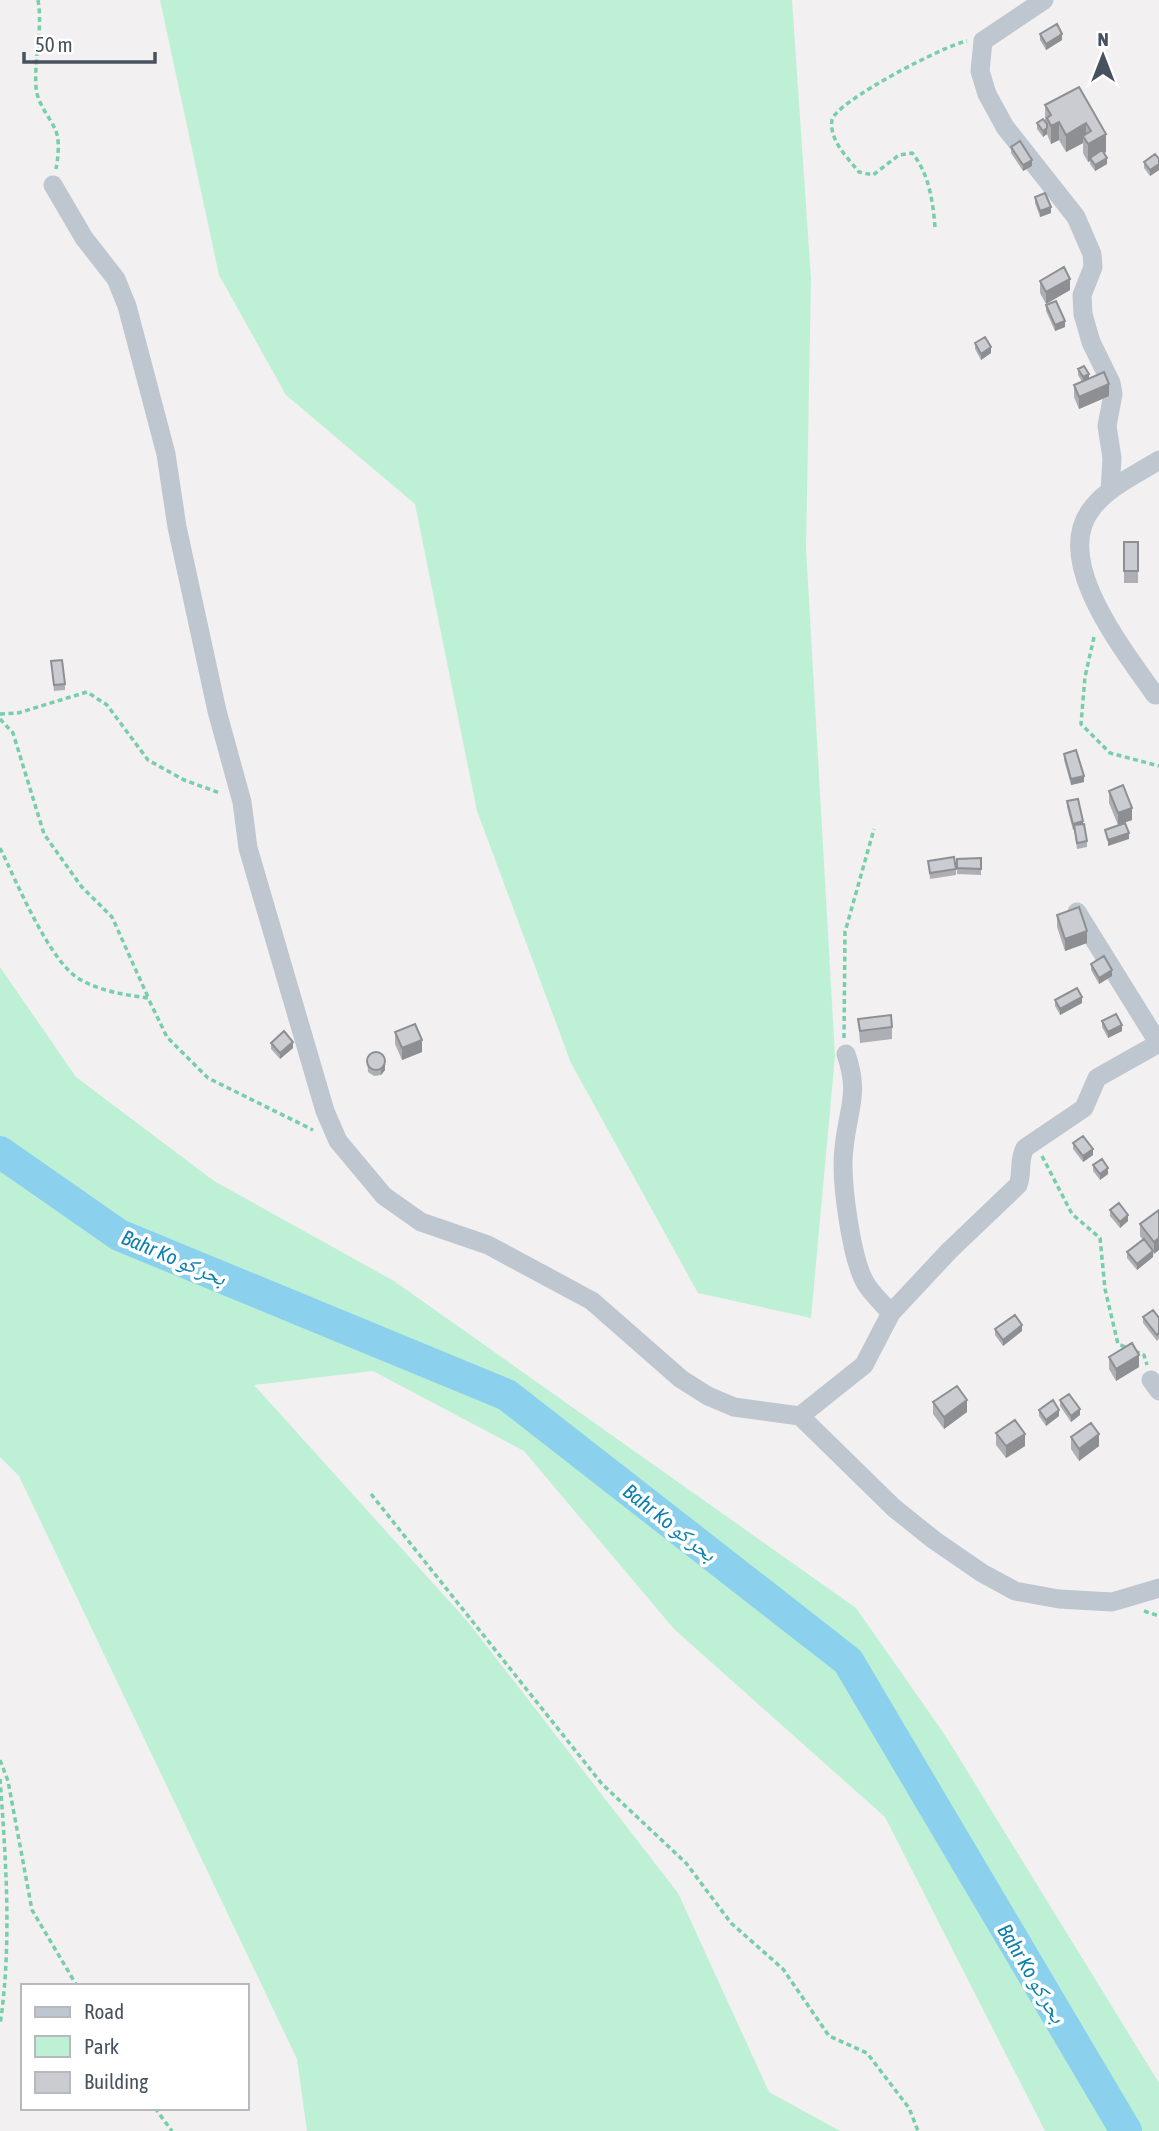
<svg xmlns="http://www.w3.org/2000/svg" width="1159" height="2131" font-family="'Asap Condensed','Noto Naskh Arabic',sans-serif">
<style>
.green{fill:#bef0d5}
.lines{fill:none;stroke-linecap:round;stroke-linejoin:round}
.river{stroke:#8bd1ed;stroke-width:32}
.path{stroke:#76ceaa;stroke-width:3.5;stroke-dasharray:5 3.5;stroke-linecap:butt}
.minor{stroke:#bec6cf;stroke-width:19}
.wall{fill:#aeafb5}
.shaded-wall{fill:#8d8f93}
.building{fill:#caccd2;stroke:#8d8f93;stroke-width:2}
.labels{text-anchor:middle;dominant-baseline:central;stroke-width:7;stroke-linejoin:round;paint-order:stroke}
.water-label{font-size:21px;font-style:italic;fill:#0b7fae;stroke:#fff}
</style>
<rect width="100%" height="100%" fill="#f2f0f0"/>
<path class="green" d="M160 0H792L811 279 806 548 835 1056 811 1318 698 1293 571 1063 477 811 415 504 286 395 219 275Z
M0 967 76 1077 214 1181 394 1281 856 1608 945 1735 1159 2083V2131H1045L885 1817 674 1629 524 1451 373 1371 254 1385 468 1622 678 1893 769 2092 840 2131H307L297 2059 19 1476 0 1457Z"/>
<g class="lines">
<path class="river" d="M0 1152 119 1235 507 1395 848 1661 1126 2131"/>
<path class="path" d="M38 0C43 30 34 57 36 87 37 104 50 117 56 131 60 143 58 158 56 169
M935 227C933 202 929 173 912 153L899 155 873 175 859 172C847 157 829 140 832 120 835 102 947 44 967 41
M1094 637 1085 677 1081 724 1110 753 1159 766
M0 714 18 713 87 692 107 705 148 760 184 780 220 793
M0 719 13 733 44 834 81 886 112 917 148 997
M0 848C16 880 50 964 81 980 101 991 125 995 148 998L167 1037 208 1078 313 1130
M844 1038 845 932 874 829
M1042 1156 1072 1214 1100 1238 1105 1289 1118 1344 1128 1348
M1135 1351 1144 1355 1147 1365
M371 1494 602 1784 686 1863 731 1923 783 1969 829 2036 867 2053 909 2108 918 2131
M1144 1611 1159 1616
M0 1760 8 1781 32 1910 77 1986
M0 1779C6 1860 12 1945 0 2025
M155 2108 172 2131"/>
<path class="minor" d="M1044 0 983 41 980 71 987 94 1005 127 1076 217 1092 254 1093 267 1082 295 1083 314 1091 342 1111 383 1113 394 1107 426 1112 458 1110 491
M53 185 84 238 116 279 127 306 166 454 177 527 217 711 242 802 248 848 325 1111 338 1141 384 1196 421 1222 488 1245 592 1301 681 1379 708 1396 734 1407 800 1416 894 1508 934 1540 982 1573 1015 1591 1059 1599 1112 1602 1159 1588
M1155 695C1125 651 1049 559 1093 507 1110 486 1137 474 1159 460
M1077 912 1159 1044
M846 1054C860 1094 848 1108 844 1148 840 1178 851 1259 866 1284 873 1295 883 1304 891 1313
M1151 1380 1159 1391
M800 1416 864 1365 891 1313 949 1251 1018 1185C1023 1172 1018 1160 1025 1148L1084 1108 1097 1078 1159 1043"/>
</g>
<path class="wall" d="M1040 34 1062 40 1046 50 1040 40Z
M1079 87 1106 152 1104 153 1107 164 1095 171 1090 164V161L1088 162 1083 153V143L1066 152 1059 140 1051 144 1047 134 1043 137 1037 129V123L1045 122V105Z
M1011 147 1032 166 1023 171 1011 153Z
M1159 159V170L1150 176 1144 168V162Z
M1035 197 1051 213 1040 217 1035 203Z
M1040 281 1070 290 1046 304 1040 293Z
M1046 305 1065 327 1055 331 1046 311Z
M975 343 991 353 981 360 975 349Z
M1078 369 1089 379 1109 396 1079 409 1074 397V385L1082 382 1078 375Z
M1124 542H1138V583H1124Z
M51 661 65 684V690L54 691Z
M1064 754 1084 782 1071 785 1064 760Z
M1109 791 1132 820 1118 825 1109 803Z
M1067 801 1083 824 1087 841V847L1077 849 1074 829 1073 830 1067 807Z
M981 858V875L957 874V859Z
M928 861 956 869V875L930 879Z
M1057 915 1087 943 1065 951 1057 927Z
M1091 964 1112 976 1099 984 1091 970Z
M1055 1000 1082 1003 1060 1015 1055 1006Z
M858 1019 892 1027V1039L860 1043Z
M1102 1021 1122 1031 1108 1038 1102 1027Z
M395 1032 422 1052 402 1060 395 1044Z
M271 1043 293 1048 280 1059 271 1049Z
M367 1059 385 1070 381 1075 374 1076 368 1072Z
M1073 1143 1093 1155 1083 1162 1073 1149Z
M1093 1165 1108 1174 1100 1180 1093 1171Z
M1110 1210 1128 1221 1120 1228 1110 1216Z
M1159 1210 1153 1257 1137 1270 1127 1258V1252L1143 1240 1140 1236V1224Z
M1143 1317 1159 1318V1339L1157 1341 1143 1323Z
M995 1329 1022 1331 1003 1346 995 1335Z
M1109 1357 1139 1367 1116 1381 1109 1369Z
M1060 1400 1080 1415 1071 1422 1060 1406Z
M933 1402 967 1412 944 1429 933 1414Z
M1039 1410 1059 1416 1046 1426 1039 1416Z
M996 1433 1025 1446 1006 1458 996 1445Z
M1071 1437 1099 1446 1079 1461 1071 1449Z"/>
<path class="shaded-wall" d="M1062 34V40L1046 50V44Z
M1059 122V140L1051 144V126Z
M1086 123V141L1083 136V143L1066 152V135Z
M1047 128V134L1043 137V131Z
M1106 134V152L1091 160 1090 158V161L1088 162V144Z
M1107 158V164L1095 171V165Z
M1032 160V166L1023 171V165Z
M1159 164V170L1150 176V170Z
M1051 207V213L1040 217V211Z
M1070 279V290L1046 304V292Z
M1065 321V327L1055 331V325Z
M991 347V353L981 360V354Z
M1089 374V380L1083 383V377Z
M1109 384V396L1079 409V397Z
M1084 776V782L1071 785V779Z
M1132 808V820L1118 825V813Z
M1083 821V827L1074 825V829L1073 830V824Z
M1129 833V839L1108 846V840Z
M1087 931V943L1065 951V939Z
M1112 970V976L1099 984V978Z
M1082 997V1003L1060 1015V1009Z
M1122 1025V1031L1108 1038V1032Z
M422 1040V1052L402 1060V1048Z
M293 1042V1048L280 1059V1053Z
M385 1064V1070L381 1075V1069Z
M1093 1149V1155L1083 1162V1156Z
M1108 1168V1174L1100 1180V1174Z
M1128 1215V1221L1120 1228V1222Z
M1159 1238V1250L1154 1254V1242Z
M1153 1251V1257L1137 1270V1264Z
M1022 1325V1331L1003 1346V1340Z
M1139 1355V1367L1116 1381V1369Z
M967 1400V1412L944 1429V1417Z
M1080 1409V1415L1071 1422V1416Z
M1059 1410V1416L1046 1426V1420Z
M1025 1434V1446L1006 1458V1446Z
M1099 1434V1446L1079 1461V1449Z"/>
<path class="building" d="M1057 24 1062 34 1046 44 1040 34Z
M1079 87 1106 134 1088 144 1083 136 1091 131 1086 123 1066 135 1059 122 1051 126 1047 118 1051 115 1045 105Z
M1043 119 1047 124V128L1043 131 1037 123Z
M1020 141 1032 160 1023 165 1011 147Z
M1102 150 1107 158 1095 165 1090 158Z
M1155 154 1159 159V164L1150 170 1144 162Z
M1045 193 1051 207 1040 211 1035 197Z
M1064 267 1070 279 1046 292 1040 281Z
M1056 301 1065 321 1055 325 1046 305Z
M985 337 991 347 981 354 975 343Z
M1084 366 1089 374 1083 377 1078 369Z
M1104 372 1109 384 1079 397 1074 385Z
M1124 542H1138V571H1124Z
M62 660 65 684 54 685 51 661Z
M1076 750 1084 776 1071 779 1064 754Z
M1123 785 1132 808 1118 813 1109 791Z
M1078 799 1083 821 1073 824 1067 801Z
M1125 823 1129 833 1108 840 1105 830Z
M1084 824 1087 841 1077 843 1074 825Z
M954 857 956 869 930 873 928 861Z
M981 858V869L957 868V859Z
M1079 907 1087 931 1065 939 1057 915Z
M1104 956 1112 970 1099 978 1091 964Z
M1077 988 1082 997 1060 1009 1055 1000Z
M1116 1014 1122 1025 1108 1032 1102 1021Z
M891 1015 892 1027 860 1031 858 1019Z
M415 1024 422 1040 402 1048 395 1032Z
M284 1031 293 1042 280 1053 271 1043Z
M367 1061a9 9 0 1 1 18 0a9 9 0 1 1-18 0Z
M1083 1136 1093 1149 1083 1156 1073 1143Z
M1102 1159 1108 1168 1100 1174 1093 1165Z
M1119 1203 1128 1215 1120 1222 1110 1210Z
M1159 1210V1238L1154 1242 1140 1224Z
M1144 1239 1153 1251 1137 1264 1127 1252Z
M1153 1310 1159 1318V1333L1157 1335 1143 1317Z
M1015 1315 1022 1325 1003 1340 995 1329Z
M1132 1343 1139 1355 1116 1369 1109 1357Z
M957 1386 967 1400 944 1417 933 1402Z
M1069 1394 1080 1409 1071 1416 1060 1400Z
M1053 1400 1059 1410 1046 1420 1039 1410Z
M1015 1420 1025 1434 1006 1446 996 1433Z
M1091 1423 1099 1434 1079 1449 1071 1437Z"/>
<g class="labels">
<g class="water-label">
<text transform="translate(174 1257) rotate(23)">Bahr Ko بحر كو</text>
<text transform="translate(670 1522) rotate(38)">Bahr Ko بحر كو</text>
<text transform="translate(1032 1973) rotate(59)">Bahr Ko بحر كو</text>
</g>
</g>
<rect x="21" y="1984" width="228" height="126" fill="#ffffff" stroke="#b6babf" stroke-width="2"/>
<rect x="35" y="2007" width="35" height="10" fill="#bec6cf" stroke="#b6babf" stroke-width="2"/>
<text x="84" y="2019" font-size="21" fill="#48525e">Road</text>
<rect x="35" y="2036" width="35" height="21" fill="#bef0d5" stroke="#b6babf" stroke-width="2"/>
<text x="84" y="2054" font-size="21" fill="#48525e">Park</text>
<rect x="35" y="2072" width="35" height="21" fill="#caccd2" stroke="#b6babf" stroke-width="2"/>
<text x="84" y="2089" font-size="21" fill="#48525e">Building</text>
<g transform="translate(1103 56)" stroke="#ffffff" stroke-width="5" paint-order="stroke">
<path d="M0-5L12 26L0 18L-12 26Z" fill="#48525e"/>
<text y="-10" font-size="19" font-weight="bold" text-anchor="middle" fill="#48525e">N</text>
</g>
<path d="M24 52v10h131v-10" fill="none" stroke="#48525e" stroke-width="3.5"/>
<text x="35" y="52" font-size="21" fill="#48525e" stroke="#ffffff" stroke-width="5" paint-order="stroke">50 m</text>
</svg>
